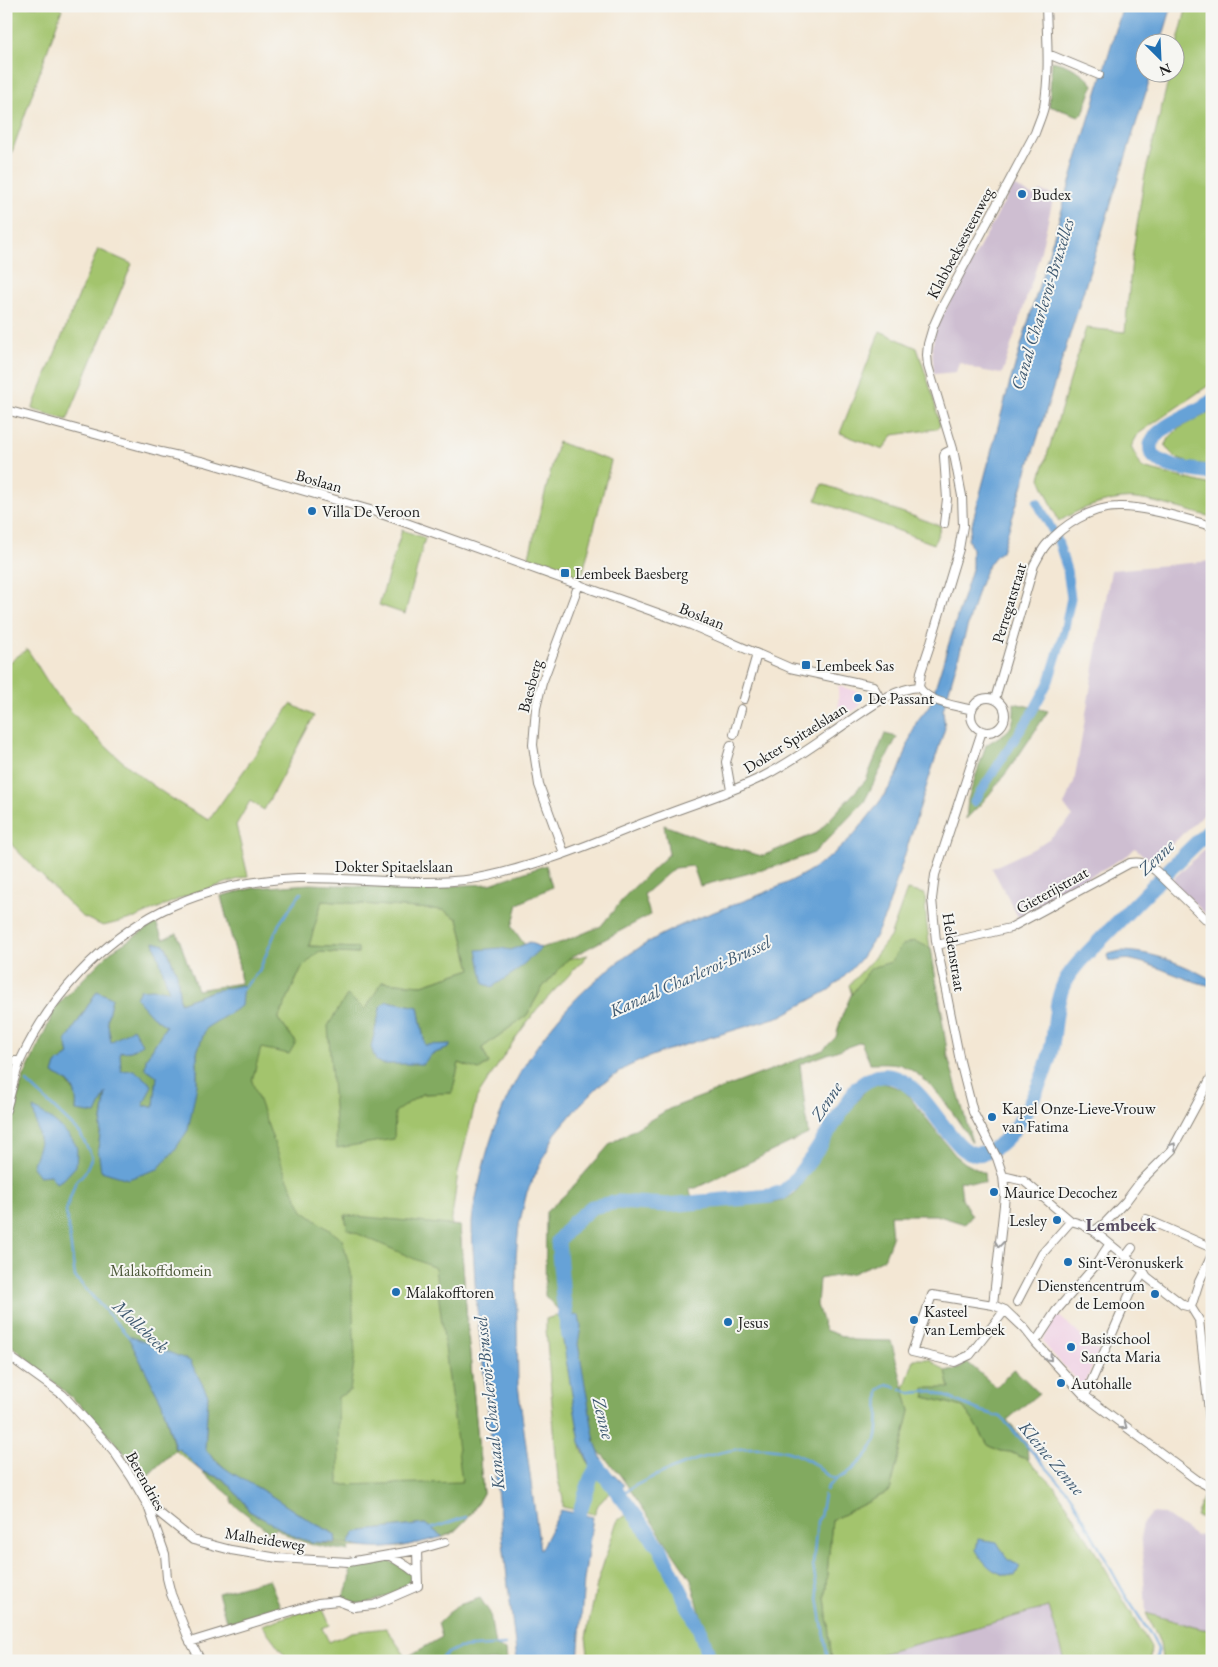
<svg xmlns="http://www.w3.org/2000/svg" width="1218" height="1667" font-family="'EB Garamond',serif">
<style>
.built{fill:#f0d0e4}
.industrial{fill:#cebed1}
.green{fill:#a3c46d;stroke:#607044}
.forest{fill:#82aa60;stroke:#4f633e;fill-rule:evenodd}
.water{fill:#66a2d7;stroke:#415f7a}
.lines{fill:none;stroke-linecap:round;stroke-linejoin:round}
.stream{stroke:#66a2d7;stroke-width:2.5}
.canal{stroke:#66a2d7;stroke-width:9}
.river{stroke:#66a2d7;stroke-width:15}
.minor-casing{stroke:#888278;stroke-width:10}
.minor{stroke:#fff;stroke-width:8}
.oneway{stroke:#999}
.poi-dot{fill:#1f6fb2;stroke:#f6f6f2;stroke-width:2}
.labels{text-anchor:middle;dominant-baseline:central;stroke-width:4;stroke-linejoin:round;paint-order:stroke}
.poi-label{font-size:16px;fill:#1c1c1c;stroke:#f6f6f2;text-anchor:start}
.street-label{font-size:16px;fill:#1c1c1c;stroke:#f6f6f2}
.park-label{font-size:16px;fill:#4b5738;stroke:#f6f6f2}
.water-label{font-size:18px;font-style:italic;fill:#3d5870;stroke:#f6f6f2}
.quarter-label{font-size:19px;font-weight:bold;fill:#584d62;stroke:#f6f6f2}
</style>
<rect width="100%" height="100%" fill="#f6f6f2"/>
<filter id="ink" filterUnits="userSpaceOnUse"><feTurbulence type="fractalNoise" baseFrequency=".02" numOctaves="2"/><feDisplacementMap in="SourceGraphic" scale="10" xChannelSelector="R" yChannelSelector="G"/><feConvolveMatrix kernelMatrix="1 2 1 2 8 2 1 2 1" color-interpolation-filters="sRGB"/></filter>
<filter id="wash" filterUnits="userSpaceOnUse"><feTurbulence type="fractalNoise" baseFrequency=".0096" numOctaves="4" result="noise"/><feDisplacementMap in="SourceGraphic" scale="20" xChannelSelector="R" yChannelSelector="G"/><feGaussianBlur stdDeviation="1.12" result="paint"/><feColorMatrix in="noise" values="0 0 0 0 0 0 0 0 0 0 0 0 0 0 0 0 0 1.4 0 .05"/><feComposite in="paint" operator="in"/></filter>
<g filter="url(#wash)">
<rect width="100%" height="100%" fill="#f3e7d4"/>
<path class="built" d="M838 686 860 692V703L859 707 839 720Z
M1057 1314 1099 1352 1084 1385H1081L1043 1343V1340Z"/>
<path class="industrial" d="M1013 186 1036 197 1040 191 1054 195 1039 259 1002 374 979 370 959 362 956 372 934 374 932 348 936 327Z
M1212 561V807L1169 847 1163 855 1154 865 1135 848 1128 855 1018 917 992 868 1033 849 1050 838 1073 817 1064 805 1074 782 1111 570Z
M1212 842V920L1171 881Z
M1151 1513 1164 1514 1195 1536 1212 1533V1630L1202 1629 1146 1613 1141 1526Z
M1049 1607 1065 1661H855L884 1652Z"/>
<path class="green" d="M6 6H55L62 9 6 169Z
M1187 6H1212V383L1138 434 1131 447 1142 468 1212 485V517C1187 511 1161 502 1136 499 1116 496 1075 509 1059 522L1040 478 1086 328 1125 332 1132 259 1144 179 1170 73 1176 72V49Z
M98 249 132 264 67 420 32 409Z
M880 331 917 348 933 396 940 426 936 429 893 435 883 450 840 433Z
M1212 411V465C1192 463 1176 464 1165 445 1175 425 1194 422 1212 411Z
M558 442 611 461 581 580 528 560Z
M822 484 941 526 934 544 816 500Z
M402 530 425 538 405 614 379 605Z
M27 649C38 665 48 685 61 700 103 748 152 791 209 820L291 704 314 716 264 810 250 801 236 825 248 876 186 896 135 918 103 926 81 916 6 839V665Z
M254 888 261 1047 296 1042 278 1019 301 969 318 952 358 954 357 948 308 946 322 901 443 910 458 919 471 969 422 985 382 982 394 1112 422 1094 452 1093 459 1063 479 1070 489 1063 482 1048 527 1015 542 988 568 959 588 955 537 1009 517 1036 477 1097 458 1172 451 1225 460 1226 468 1334 483 1493 472 1513 453 1533 443 1537 399 1547H349L311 1542 223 1479 201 1471 175 1450 146 1477 86 1410 11 1345 6 1334V1145L7 1135 23 1079 110 952 156 923 173 1000 241 983 239 965 221 896Z
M907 890 925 894C925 935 936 976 943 1018L867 1045 849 985 873 959 890 937Z
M555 1316 559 1317 582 1450 591 1468 610 1492 598 1505 594 1514 563 1507V1498L558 1480 546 1329V1319Z
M914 1359H930L946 1372 950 1388 925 1397 963 1407 977 1426 988 1445 1000 1451 1010 1452 1028 1460 1054 1486 1071 1511 1151 1647 1150 1661H1065L1049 1607 855 1661H832L825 1597 832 1520 890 1491 910 1411 904 1389Z
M1206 1492 1212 1497V1517L1201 1518 1196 1516Z
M627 1515 644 1539 655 1550 692 1623 707 1661H589L586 1637 597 1584 615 1527 618 1520Z
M321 1605 330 1625 322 1628 329 1642 352 1632 386 1628 409 1661H289L262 1625Z
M1146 1613 1202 1629 1212 1630V1661H1160L1162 1659 1160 1643Z"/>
<path class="forest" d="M1052 61C1067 64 1086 73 1093 85L1083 114 1079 116 1049 106Z
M1014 703 1048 711C1023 749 999 788 966 819L968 799 986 745C1008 730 1015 733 1014 703Z
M885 734 897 737 864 802 814 853 777 866 700 886 693 866 674 868 644 894 650 915 568 959 542 988 527 1015 482 1048 489 1063 479 1070 459 1063 452 1093 422 1094 395 1112 394 1139 337 1148 328 1026 347 995 365 1010 382 982 422 985 471 969 458 919 443 910 322 901 309 946 358 948V954L318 952 301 969 278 1019 296 1042 289 1054 261 1048 252 1081 285 1173 303 1211 342 1239 351 1272 355 1355 350 1391 338 1397 339 1485 462 1482 435 1268 347 1229 345 1215 460 1226 468 1334 483 1493C473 1511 463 1528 443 1537L425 1524 355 1532 349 1544 336 1543 335 1535 330 1531 313 1523 260 1489 231 1474 205 1449 208 1395 128 1335 162 1403 175 1450 146 1477 86 1410 11 1345 6 1334V1145L7 1135 23 1079 57 1005 110 952 156 923 163 939 177 933 197 990 241 983 239 966 221 896 254 888 310 884 403 888 490 884 546 865 552 887 518 904 512 927 524 944 536 949 563 942 601 926 627 894 669 854 664 825 709 842 762 856 817 833 866 780ZM154 942 166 946 177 974 180 1003 213 991 240 1006 206 1027 197 1052V1085L98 1149 106 1090 76 1111 77 1096 64 1078 53 1074 56 1064 69 1055 66 1041 97 991 112 998 107 1019 111 1042 131 1051 120 1052 121 1072 143 1106H154L157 1076 146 1059 166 1026 152 1016V989L169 991ZM387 1001 418 1007 425 1046 450 1044 449 1048 432 1054Z
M914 941 931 948 948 1057 972 1142C954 1115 932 1077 901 1065 892 1062 879 1063 870 1063L861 1042 800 1064 808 1134 696 1188H689L696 1209C709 1207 722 1204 735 1203 759 1201 774 1209 795 1193L847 1115 869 1085 881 1082 904 1090 955 1155 965 1163 984 1173 985 1183 960 1181 962 1199 972 1216 965 1224 936 1215H890L892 1238 884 1259 853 1273 819 1279 817 1305 825 1330 853 1340 891 1341 910 1411 890 1491 832 1520 825 1597 832 1661H713L691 1579 620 1475 590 1441 569 1321 545 1296 546 1212 570 1190 611 1143 669 1109 823 1050 836 1037 841 1018 851 995 871 968 891 962 901 946Z
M966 1361 996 1387 1014 1369 1039 1393 1007 1420 1027 1444 1028 1460 1010 1452 1000 1451 988 1445 977 1426 963 1407 925 1397 924 1388H950L946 1372 961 1368Z
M201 1471 223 1479 244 1502 249 1511 311 1542 349 1547V1551C319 1546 301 1545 276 1528L272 1534 232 1503V1497Z
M389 1561 406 1569 412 1577C408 1590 370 1605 357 1603 352 1603 347 1599 342 1597 348 1587 353 1579 349 1567Z
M269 1579 282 1611 228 1627 218 1593Z
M480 1598 490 1613 495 1647 506 1650 507 1661H409L407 1657 442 1637 438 1623 456 1606Z"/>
<path class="water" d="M1123 6H1172L1161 42H1146V72L1152 73 1002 551C989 560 985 572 979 587L943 710 945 728 886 914 875 937 860 960 844 977 829 990 781 1016 665 1051 644 1059 627 1067 599 1086 576 1109 555 1134 527 1192 519 1225 516 1257 518 1385 540 1550 561 1510 593 1517 584 1580 578 1661H517C507 1577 497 1493 488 1409 483 1361 476 1312 474 1263 473 1249 472 1235 472 1222 473 1208 477 1194 480 1181 500 1083 557 999 642 946 716 899 802 899 861 826 874 810 888 791 898 773 905 757 909 739 916 723 920 716 926 711 930 704L972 569V549L968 539 1008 389Z
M154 942 165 945 177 974 180 1003 213 991 243 985 241 1006 206 1028 197 1052V1085L188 1130 174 1151 158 1169 128 1179 101 1171 98 1149 106 1092 96 1114 76 1111C78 1091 72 1081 53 1074L56 1064 69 1055 66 1041 97 991 112 998 107 1019 111 1042 133 1028 142 1044 131 1051 120 1052 121 1071 134 1070 152 1085 143 1106H154L157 1076 145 1068 146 1059 166 1026 152 1016 136 998 140 990 152 989 169 991Z
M530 942 541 948 515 972 492 987 484 984 477 950 500 948 511 950Z
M1121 951C1154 952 1184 964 1212 980V986C1185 981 1160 966 1132 960 1124 958 1117 962 1109 961L1107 956 1108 954Z
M387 1001 418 1007 425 1045 451 1044 449 1048 432 1054 423 1064H383L376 1061 371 1047 381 1006Z
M33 1108C45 1114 71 1133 76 1146 78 1151 76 1161 76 1166L64 1179 56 1183 50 1175 39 1176 32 1167 40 1143Z
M579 1315 581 1327 578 1344 595 1442 604 1465 624 1485 610 1492 591 1468 580 1442 559 1317Z
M127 1335 190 1361 208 1395 205 1449C222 1470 238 1476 260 1489 278 1499 294 1512 312 1522 320 1527 328 1529 335 1535L336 1543 311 1542 296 1537 249 1511 244 1502 223 1479 201 1471 180 1450 175 1448 162 1403Z
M425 1524 443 1537C413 1544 380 1554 349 1544L355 1532Z
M978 1539 997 1542 1007 1559 1020 1566 1015 1576C995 1575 986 1567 976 1550Z"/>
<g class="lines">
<path class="stream" d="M241 991 259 971 279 924 301 893
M27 1082 80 1133 92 1157 85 1172 75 1183 66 1211 75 1277 129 1337
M901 1389 911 1393 933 1391 978 1410 1001 1417 1070 1494 1125 1595 1151 1635 1158 1649 1156 1661
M826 1490 829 1485 837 1479
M621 1495C633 1485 647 1480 662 1473 701 1456 752 1438 795 1454 802 1457 809 1460 815 1465 820 1468 824 1474 830 1477 832 1478 835 1479 837 1478 844 1477 851 1471 856 1466 887 1439 876 1424 879 1390L887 1385 896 1387
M824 1495 820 1517 817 1521 813 1565 828 1661
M430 1529 466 1517
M438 1661 448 1653 458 1648 505 1645"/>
<path class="canal" d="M974 802 1033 711 1049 681 1064 632 1071 598 1067 570 1058 541 1037 502"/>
<path class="river" d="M1212 401C1197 413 1177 418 1162 430 1157 434 1152 439 1151 445 1147 468 1196 470 1212 473
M569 1336 563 1297 558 1241 573 1223 592 1207 618 1202 667 1205 770 1196 783 1192 792 1184 813 1156 857 1088C902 1050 928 1111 954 1139 959 1145 964 1151 972 1153 981 1156 992 1150 1000 1144 1023 1126 1047 1073 1052 1045 1056 1023 1055 998 1067 978 1079 959 1097 944 1113 927 1145 894 1178 860 1212 828
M603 1473 660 1548 700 1630 710 1661
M580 1511 591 1478 598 1466"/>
</g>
</g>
<g filter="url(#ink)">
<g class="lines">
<g class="minor-casing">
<path id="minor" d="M1048 54 1099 75
M6 410 161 452 205 462 370 510 691 625 790 668 873 686 881 700
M944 524 947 499 944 456 945 453 953 449
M919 687 921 672 931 642 959 549 963 526 962 496 953 449 928 366 927 355 928 344 933 327 941 309 1035 133C1038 124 1042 116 1044 107 1050 74 1047 39 1046 6
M919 687C928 703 955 705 972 710
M971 715a17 17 0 1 1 34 0a17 17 0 1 1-34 0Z
M744 699 757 654
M995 699 1034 565C1038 558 1041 551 1046 545 1063 525 1091 507 1118 507 1146 506 1184 519 1212 526
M982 731 935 875 932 899 936 941 960 1061 973 1112 997 1158 1003 1176 1005 1196 993 1305
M734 734 741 709
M731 745 726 762 731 790
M564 853 539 785 533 745 536 708 542 683 579 584
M937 945 1010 928 1130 863C1141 861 1147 864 1156 871L1212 925
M6 1061H20
M6 1110C11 1094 14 1075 21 1059 50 997 101 941 163 910 204 890 252 880 298 878 349 877 401 885 453 881 486 879 520 868 552 858 589 846 625 829 662 816 695 803 730 793 762 777 792 762 820 741 848 722 869 708 892 689 919 687
M1003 1176 1024 1181 1071 1221 1081 1224 1094 1231 1144 1272 1147 1277 1183 1305 1191 1307
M1146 1219 1212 1248
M1094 1231 1105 1223 1126 1201 1141 1181 1172 1150 1212 1076
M1212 1255 1199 1282 1191 1307 1199 1320 1212 1439
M1126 1256 1132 1248
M1017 1302 1042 1254 1071 1221
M1005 1310 970 1355 955 1362 912 1352 932 1295 993 1305 1005 1310 1025 1329 1036 1343 1085 1396 1197 1480 1212 1488
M1039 1337 1056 1311 1095 1266 1109 1245
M6 1354 63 1395 113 1450 132 1478 148 1506 165 1554 167 1578 171 1594 188 1637 201 1661
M1085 1396 1130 1293 1144 1272
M148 1506 153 1508 193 1540 231 1550 278 1558 349 1562 417 1550 445 1542
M389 1555 408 1567 417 1574
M190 1642 318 1603 338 1601 354 1607 374 1605 418 1586 417 1550"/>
</g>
<use href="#minor" class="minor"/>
</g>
<defs><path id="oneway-chevron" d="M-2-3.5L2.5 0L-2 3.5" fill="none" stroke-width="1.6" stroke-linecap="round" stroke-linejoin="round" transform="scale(1.25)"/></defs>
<g class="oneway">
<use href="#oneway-chevron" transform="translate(1173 1146) rotate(-58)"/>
<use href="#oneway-chevron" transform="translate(999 1244) rotate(96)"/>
<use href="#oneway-chevron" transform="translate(1049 1358) rotate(48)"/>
<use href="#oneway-chevron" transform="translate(1124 1426) rotate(37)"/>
</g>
</g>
<g class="poi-dot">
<circle cx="1022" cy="194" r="5"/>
<circle cx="312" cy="511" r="5"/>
<rect x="560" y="568" width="10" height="10" rx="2.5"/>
<rect x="801" y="660" width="10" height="10" rx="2.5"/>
<circle cx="858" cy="698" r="5"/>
<circle cx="992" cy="1117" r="5"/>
<circle cx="994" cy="1192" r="5"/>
<circle cx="1057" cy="1220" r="5"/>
<circle cx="1068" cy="1262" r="5"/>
<circle cx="396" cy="1292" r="5"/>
<circle cx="1155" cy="1294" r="5"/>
<circle cx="914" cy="1320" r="5"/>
<circle cx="728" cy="1322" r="5"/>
<circle cx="1071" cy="1347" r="5"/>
<circle cx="1061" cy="1383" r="5"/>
</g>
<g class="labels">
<g class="poi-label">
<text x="1032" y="194">Budex</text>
<text x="322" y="511">Villa De Veroon</text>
<text x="575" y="573">Lembeek Baesberg</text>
<text x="816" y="665">Lembeek Sas</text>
<text x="868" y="698">De Passant</text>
<text x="1002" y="1108">Kapel Onze-Lieve-Vrouw<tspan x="1002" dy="18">van Fatima</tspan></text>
<text x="1004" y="1192">Maurice Decochez</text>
<text x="1047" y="1220" text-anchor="end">Lesley</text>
<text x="1078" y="1262">Sint-Veronuskerk</text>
<text x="1145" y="1285" text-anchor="end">Dienstencentrum<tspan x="1145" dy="18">de Lemoon</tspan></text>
<text x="406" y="1292">Malakofftoren</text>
<text x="924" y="1311">Kasteel<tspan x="924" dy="18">van Lembeek</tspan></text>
<text x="738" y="1322">Jesus</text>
<text x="1081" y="1338">Basisschool<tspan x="1081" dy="18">Sancta Maria</tspan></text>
<text x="1071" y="1383">Autohalle</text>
</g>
<g class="street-label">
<text transform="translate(960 243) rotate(-62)">Klabbeeksesteenweg</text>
<text transform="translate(319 481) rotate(16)">Boslaan</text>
<text transform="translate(1009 603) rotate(-73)">Perregatstraat</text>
<text transform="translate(702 616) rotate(22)">Boslaan</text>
<text transform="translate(530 686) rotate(-75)">Baesberg</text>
<text transform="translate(795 738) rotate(-32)">Dokter Spitaelslaan</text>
<text x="394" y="866">Dokter Spitaelslaan</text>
<text transform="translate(1052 890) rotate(-29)">Gieterijstraat</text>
<text transform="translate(954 952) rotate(81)">Heldenstraat</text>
<text transform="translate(146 1481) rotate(61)">Berendries</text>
<text transform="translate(265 1539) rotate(9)">Malheideweg</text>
</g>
<g class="park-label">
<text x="161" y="1270">Malakoffdomein</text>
</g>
<g class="water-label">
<text transform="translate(1042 304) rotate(-73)">Canal Charleroi-Bruxelles</text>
<text transform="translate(1156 857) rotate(-44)">Zenne</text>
<text transform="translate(690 976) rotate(-24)">Kanaal Charleroi-Brussel</text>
<text transform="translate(826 1101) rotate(-57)">Zenne</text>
<text transform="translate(141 1326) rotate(43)">Mollebeek</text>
<text transform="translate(489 1403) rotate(-96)">Kanaal Charleroi-Brussel</text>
<text transform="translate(604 1418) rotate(76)">Zenne</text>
<text transform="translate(1052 1458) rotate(50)">Kleine Zenne</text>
</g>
<g class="quarter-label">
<text x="1121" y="1224">Lembeek</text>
</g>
</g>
<rect width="1218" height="1667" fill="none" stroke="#f6f6f2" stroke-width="25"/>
<g transform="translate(1160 58) rotate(156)"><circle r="24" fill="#f6f6f2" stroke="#9f9f9c"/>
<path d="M0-4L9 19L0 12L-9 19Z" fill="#1f6fb2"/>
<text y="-8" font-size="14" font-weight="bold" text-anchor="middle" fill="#1c1c1c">N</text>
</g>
</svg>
